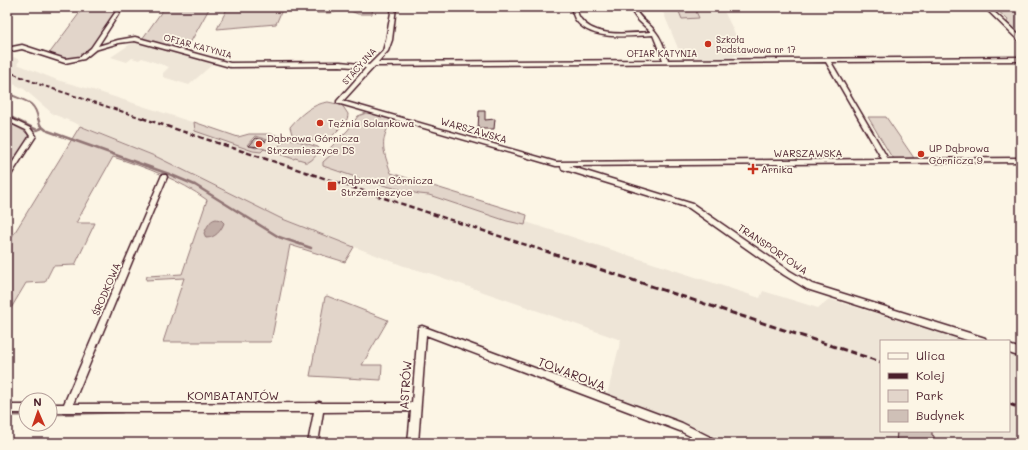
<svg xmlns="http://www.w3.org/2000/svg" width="1028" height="450" font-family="Mali,sans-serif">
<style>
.built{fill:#eee5d7}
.green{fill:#e2d5ca;stroke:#967a7a}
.water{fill:#c0aca5;stroke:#917474}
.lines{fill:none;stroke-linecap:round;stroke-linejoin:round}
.stream-far2{stroke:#917474;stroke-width:2}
.stream-far1{stroke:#917474;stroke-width:2.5}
.stream{stroke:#917474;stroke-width:3}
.building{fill:#cfc0b7;stroke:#4a1f2b}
.minor-casing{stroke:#4a1f2b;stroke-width:3}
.minor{fill:#fcf5e5;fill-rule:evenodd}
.rail-far2{stroke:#4a1f2b;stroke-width:2;stroke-dasharray:4.5 2.5;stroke-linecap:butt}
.rail-far1{stroke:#4a1f2b;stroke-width:2.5;stroke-dasharray:5.5 3;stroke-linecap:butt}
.rail{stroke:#4a1f2b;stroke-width:3;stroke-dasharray:7 3.5;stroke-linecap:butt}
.poi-dot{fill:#c8321e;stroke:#fcf5e5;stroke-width:1.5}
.labels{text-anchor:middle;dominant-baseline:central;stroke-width:3.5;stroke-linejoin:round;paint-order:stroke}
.far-poi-label{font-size:9px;fill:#4a1f2b;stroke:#fcf5e5;text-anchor:start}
.far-street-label{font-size:9px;fill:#4a1f2b;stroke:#fcf5e5}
.poi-label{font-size:10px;fill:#4a1f2b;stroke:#fcf5e5;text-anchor:start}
.street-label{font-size:10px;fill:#4a1f2b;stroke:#fcf5e5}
.near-street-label{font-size:12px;fill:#4a1f2b;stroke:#fcf5e5}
</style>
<rect width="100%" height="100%" fill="#fcf5e5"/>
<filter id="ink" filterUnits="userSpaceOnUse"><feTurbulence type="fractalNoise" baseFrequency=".025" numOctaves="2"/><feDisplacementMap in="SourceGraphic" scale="8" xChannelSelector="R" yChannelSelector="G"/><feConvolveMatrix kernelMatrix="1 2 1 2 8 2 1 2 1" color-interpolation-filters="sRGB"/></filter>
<g filter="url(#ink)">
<path class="built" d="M661 7H722L746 56H735L733 58H682Z
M135 41 184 54 214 63 189 85 163 77V73L169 67 142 58 139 60 132 58 127 62 111 57Z
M7 54 20 60 17 64 57 80 93 90 238 137 249 134 272 135 526 222 760 298 763 291 818 308 829 299 965 341H881V431H1009V355L1021 358V443H718L700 431 607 395 621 339H618L432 274 404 266 280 218 157 157 53 114 24 89 7 81Z"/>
<path class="green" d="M84 7H119C109 23 94 54 74 58 66 60 57 56 49 54Z
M165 7H210L184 54 140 42Z
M228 7H302L282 10 276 24 217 29Z
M319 7H373L372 14H358L345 9 331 13H317Z
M677 7H694L699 18 682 19Z
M994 7H1021V36L1007 22 1008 20Z
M328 102 342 105 348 114C348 121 343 125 338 130 322 149 313 140 292 134L290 127C300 115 312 104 328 102Z
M369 112 392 120C379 142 383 150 391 173L527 215 525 225 507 221 429 195 419 194 370 182 323 166V162L333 153 329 149 348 130 358 116Z
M868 117H886L914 158 895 159 891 156Z
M7 122 24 131 28 135 27 141 7 171Z
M194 122 238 137 249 134H271L280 136V138L276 136 271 141 255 136 247 145 256 148 258 147 268 150 269 149 274 150 288 138 318 147 320 150C316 155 311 164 304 162L305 161 295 158 294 159 264 149 261 152 253 151 195 131Z
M80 126 157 157 280 218 354 247 345 262 290 245 271 342H163L184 278 146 280 147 276 182 274 207 200C180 180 146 167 113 157L76 223H95L75 265 53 266 45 282 26 283 7 315V245Z
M327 296 388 320 362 365H382L381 380 310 376 325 297Z"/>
<path class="water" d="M216 219 221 220 224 223C221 231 215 238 206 238L204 233C207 228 209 220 216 219Z"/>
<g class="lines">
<path class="stream-far2" d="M7 93C22 101 35 99 38 119
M7 116 14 119"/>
<path class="stream-far1" d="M12 118 37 130 42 128
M38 118 40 125 46 130
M48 131 169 174 195 185 279 237 311 248"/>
<path class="stream" d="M50 414 122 412
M7 415H26"/>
</g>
<path class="building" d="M479 111H485V120L495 119 494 129H478Z
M256 138 266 141 260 147 249 146Z
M897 431H932V435L934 436V443H896Z"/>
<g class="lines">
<g class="minor-casing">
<path id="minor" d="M119 7H123L98 46 118 40 135 37 230 63 340 62 369 65 383 51 386 40 392 7H396L392 40 388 51 378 62 663 60 653 35C630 36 590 42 575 19 573 15 572 11 571 7H575C577 11 578 15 580 18 595 39 629 33 651 32 642 23 635 20 630 7H634C640 20 647 21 655 31 662 39 665 50 668 60L1021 57V61L831 62 888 159 1021 158V162L569 166 693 204 790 271 812 284 982 337 985 338 986 341H970L807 289 784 275 689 208 562 169 561 166H556L337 103V101L366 68 340 66 230 67 135 41 119 43 95 50 84 59 65 63 22 49 7 52V48L22 45 65 59 80 57 91 48ZM826 62 882 159 556 162 343 101 375 66Z
M984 7H989L1021 37V42L1019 41Z
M7 117 30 128 36 136 9 178H7V171L30 136 26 130 7 121Z
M162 175H166L167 177 73 404 316 403 319 402 322 403H412L418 330 419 327 422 326 682 423 716 440 718 443H704L680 431 426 335 418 443H408L411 411 323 412 318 443H308L314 412H50V404H64Z
M1009 345 1021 349V357L1009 353Z
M7 405H26V413H7Z"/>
</g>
<use href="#minor" class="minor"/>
<path class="rail-far2" d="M7 71 41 85 145 119"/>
<path class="rail-far1" d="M142 118 593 267"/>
<path class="rail" d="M590 266 881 362
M1009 404 1021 408"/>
</g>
</g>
<g class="poi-dot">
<circle cx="708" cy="44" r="4"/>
<circle cx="320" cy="123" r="4"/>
<circle cx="259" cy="144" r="4"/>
<circle cx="921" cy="154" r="4"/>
<path d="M751 163h4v4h4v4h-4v4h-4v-4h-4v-4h4z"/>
<rect x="327" y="181" width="10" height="10" rx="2"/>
</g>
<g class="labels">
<g class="far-poi-label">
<text x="716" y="39">Szkoła<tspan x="716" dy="10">Podstawowa nr 17</tspan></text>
</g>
<g class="far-street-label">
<text transform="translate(198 46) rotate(15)">OFIAR KATYNIA</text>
<text x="662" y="53">OFIAR KATYNIA</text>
<text transform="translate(359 66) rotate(-48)">STACYJNA</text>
</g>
<g class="poi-label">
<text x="328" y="123">Tężnia Solankowa</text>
<text x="267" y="138">Dąbrowa Górnicza<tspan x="267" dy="12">Strzemieszyce DS</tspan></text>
<text x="929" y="148">UP Dąbrowa<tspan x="929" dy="12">Górnicza 9</tspan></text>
<text x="761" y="169">Arnika</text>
<text x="341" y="180">Dąbrowa Górnicza<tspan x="341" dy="12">Strzemieszyce</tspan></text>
</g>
<g class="street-label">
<text transform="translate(474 130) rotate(16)">WARSZAWSKA</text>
<text x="808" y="153">WARSZAWSKA</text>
<text transform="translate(773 249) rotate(34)">TRANSPORTOWA</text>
<text transform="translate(106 289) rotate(-67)">ŚRODKOWA</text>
</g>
<g class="near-street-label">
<text transform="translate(572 373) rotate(21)">TOWAROWA</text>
<text transform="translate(405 385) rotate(-86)">ASTRÓW</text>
<text x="233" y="395">KOMBATANTÓW</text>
</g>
</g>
<rect width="1028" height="450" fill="none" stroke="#fcf5e5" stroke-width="24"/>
<rect x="12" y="12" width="1004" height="426" fill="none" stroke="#4a1f2b" stroke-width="1.5" filter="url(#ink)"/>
<rect x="880" y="340" width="130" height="92" fill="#fcf5e5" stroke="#b59f9b"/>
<rect x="888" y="353" width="20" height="6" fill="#fcf5e5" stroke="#b59f9b"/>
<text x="916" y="360" font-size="12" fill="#4a1f2b">Ulica</text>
<rect x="888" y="373" width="20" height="6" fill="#4a1f2b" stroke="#b59f9b"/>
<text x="916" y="380" font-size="12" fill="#4a1f2b">Kolej</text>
<rect x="888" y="390" width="20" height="12" fill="#e2d5ca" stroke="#b59f9b"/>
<text x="916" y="400" font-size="12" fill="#4a1f2b">Park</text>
<rect x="888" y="410" width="20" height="12" fill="#cfc0b7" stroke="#b59f9b"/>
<text x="916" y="420" font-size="12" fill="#4a1f2b">Budynek</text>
<g transform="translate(38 412) rotate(358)"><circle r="19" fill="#fcf5e5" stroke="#b59f9b"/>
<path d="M0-3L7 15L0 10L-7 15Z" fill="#c8321e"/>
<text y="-6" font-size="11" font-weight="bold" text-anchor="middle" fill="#4a1f2b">N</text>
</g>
</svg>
